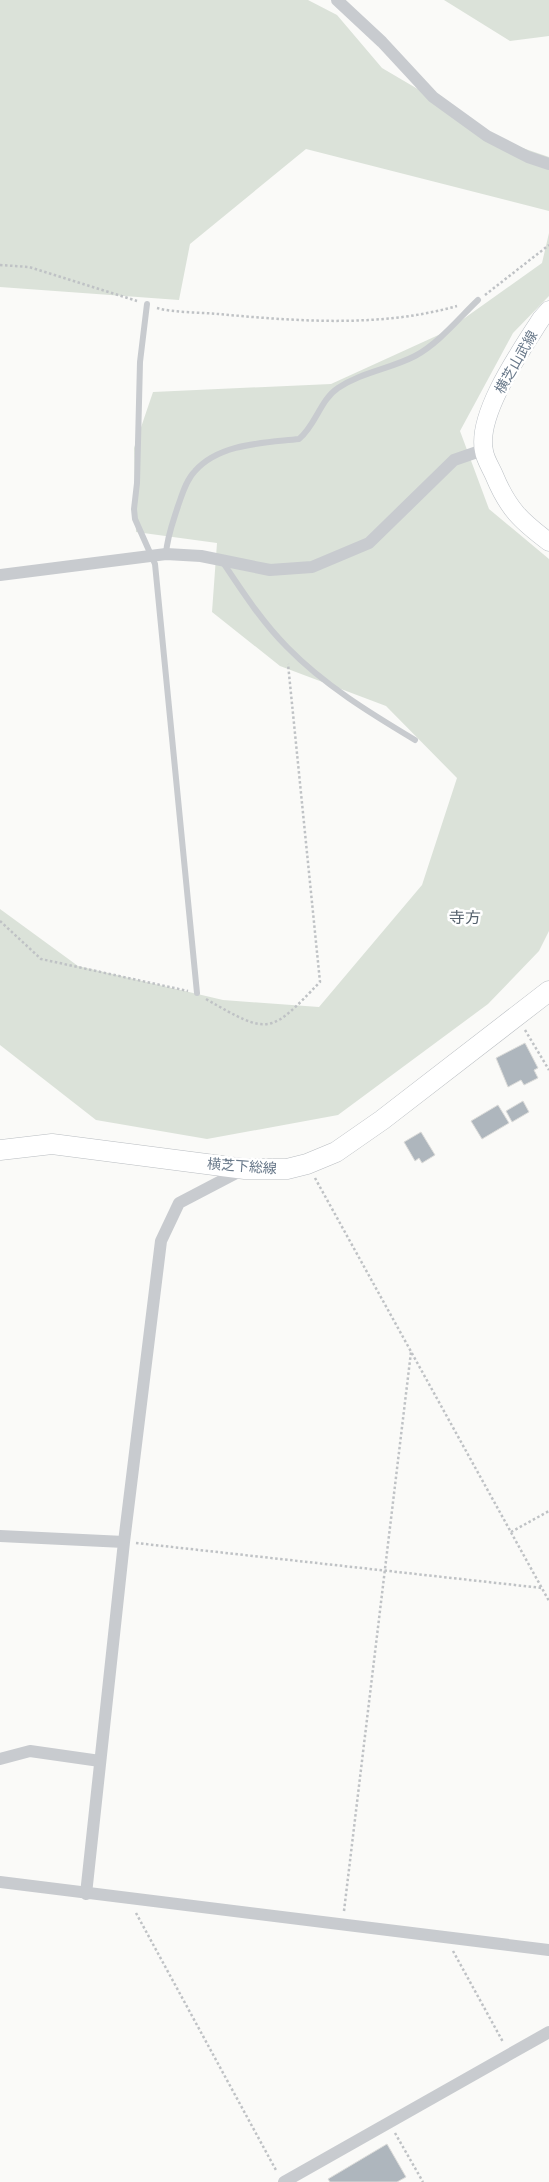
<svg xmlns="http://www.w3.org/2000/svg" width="549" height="2182" font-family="'IBM Plex Sans','Noto Sans JP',sans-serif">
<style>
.green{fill:#dbe2d9}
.building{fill:#aeb6bd;stroke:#dcdcda}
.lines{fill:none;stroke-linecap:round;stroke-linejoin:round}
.secondary-casing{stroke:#babfc4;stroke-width:19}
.primary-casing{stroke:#b9bdc1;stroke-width:21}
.path{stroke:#bfc2c5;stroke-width:2.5;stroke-dasharray:2.5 2.5;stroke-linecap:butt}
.lane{stroke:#c8cbcf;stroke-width:6}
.street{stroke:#c8cbcf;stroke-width:12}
.secondary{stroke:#fff;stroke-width:18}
.primary{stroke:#fff;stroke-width:20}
.labels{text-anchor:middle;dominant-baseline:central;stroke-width:5;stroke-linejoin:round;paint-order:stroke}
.street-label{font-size:14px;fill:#687889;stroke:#fff}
.quarter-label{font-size:16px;fill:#56626e;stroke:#fff}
</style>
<rect width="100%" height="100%" fill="#fafaf8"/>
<path class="green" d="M0 0H308L337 15 382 68 433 98 487 136 549 157V211L306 149 190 244 179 300 0 287Z
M444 0H549V36L510 41Z
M549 233V296L513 333 460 431 489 509 549 559V931L539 951 488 1004 338 1115 207 1139 96 1120 0 1045V909L78 966 223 1000 319 1007 422 885 457 778 386 706 280 666 212 612 217 543 136 532 134 448 153 392 331 384 445 332 542 263Z"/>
<path class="building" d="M525 1043 538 1068 534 1070 538 1078 524 1085 521 1080 508 1087 496 1058Z
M523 1101 529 1112 512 1122 506 1111Z
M498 1105 509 1123 482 1139 471 1121Z
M421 1132 435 1155 422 1163 419 1158 415 1161 404 1142Z
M387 2144 406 2177 397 2182H330L328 2179Z"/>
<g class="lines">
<g class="secondary-casing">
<path id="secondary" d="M549 310 541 319C522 349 476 414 484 451 485 459 491 468 494 475 508 509 521 521 549 542"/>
</g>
<g class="primary-casing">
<path id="primary" d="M0 1150 52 1144 245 1169H287L307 1164 336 1152 382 1120 549 991"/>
</g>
<path class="path" d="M0 265 29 267 137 301
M485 295 549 245
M157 308C175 313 198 312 218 314 296 321 380 328 457 306
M0 921 41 959 188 991
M206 999C270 1036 270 1034 320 982L288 664
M525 1030 549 1070
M315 1178 549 1601
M511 1532 549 1511
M136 1543 542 1588
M344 1911 411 1352
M136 1913 277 2172
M453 1951 503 2042
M395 2133 423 2182"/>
<path class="lane" d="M147 304 140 362 137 483 134 509 135 519 155 564 197 993
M166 554C167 537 173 522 178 506 182 495 186 480 195 471 220 443 265 443 299 439 316 425 320 400 338 388 362 372 390 369 415 356 439 343 459 318 478 300
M222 561C242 591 262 622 287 647 324 685 370 713 415 740"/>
<path class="street" d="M337 0 382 42 433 97 487 136 528 157 549 164
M0 575 166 554 201 556 270 570 312 567 369 543 454 460 483 450
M0 1536 124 1542
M0 1759 30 1751 100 1761
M0 1882 549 1950
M86 1894 124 1542 161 1241 179 1203 244 1169
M284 2182 549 2032"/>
<use href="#secondary" class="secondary"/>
<use href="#primary" class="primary"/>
</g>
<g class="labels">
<g class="street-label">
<text transform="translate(516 362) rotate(-60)">横芝山武線</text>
<text transform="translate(242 1166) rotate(4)">横芝下総線</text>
</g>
<g class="quarter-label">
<text x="465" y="917">寺方</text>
</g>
</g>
</svg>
